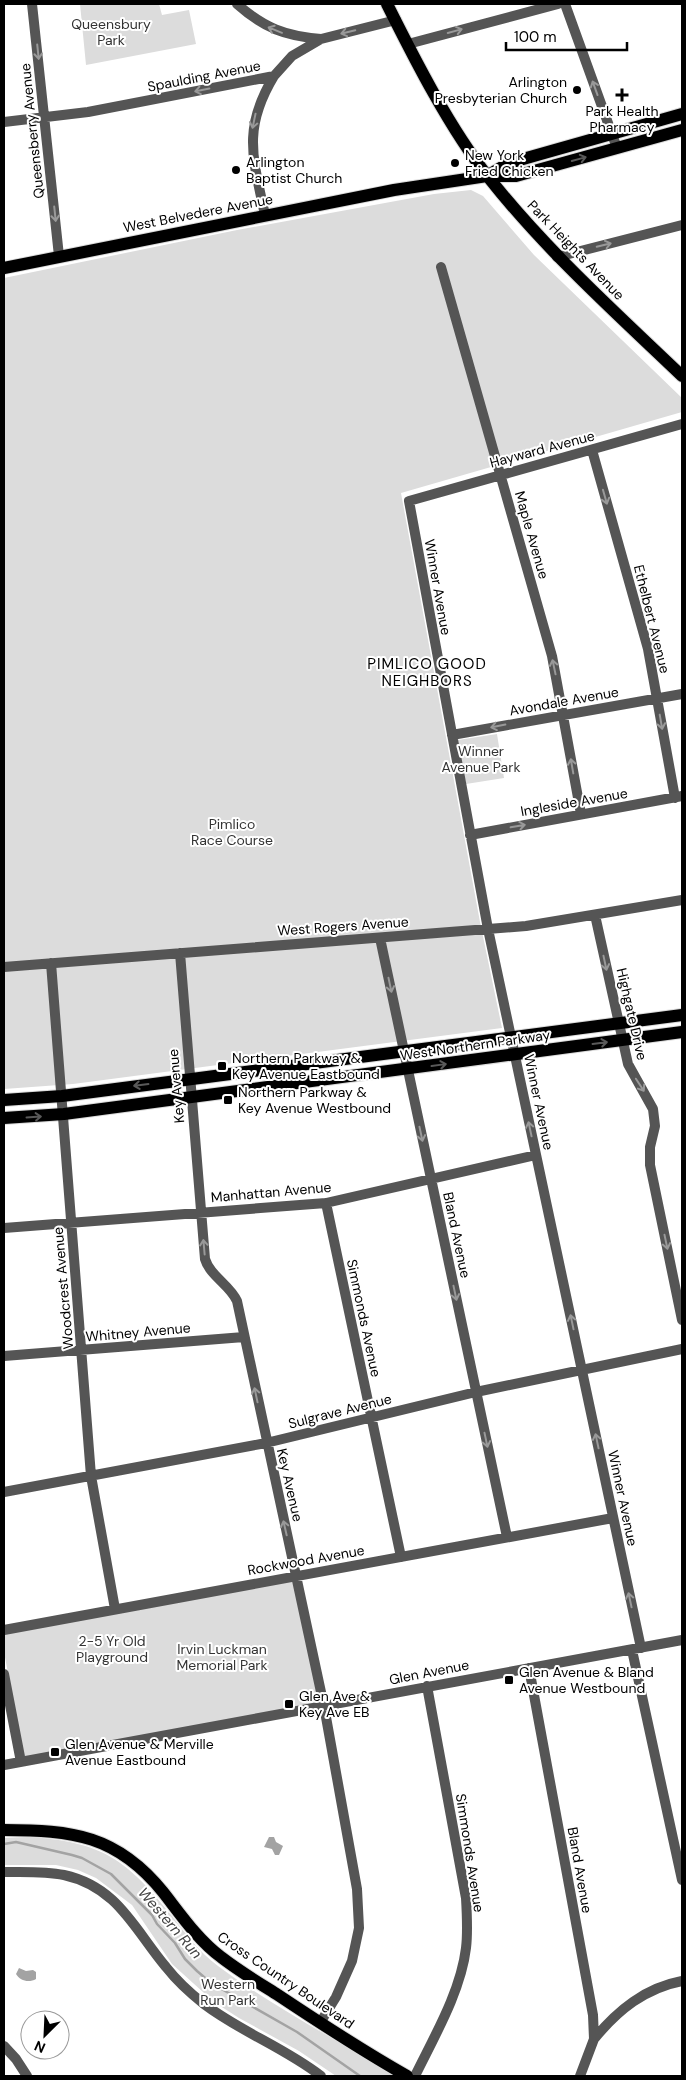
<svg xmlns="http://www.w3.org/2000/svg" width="686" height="2080" font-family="'DM Sans',sans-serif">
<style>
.green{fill:#dcdcdc}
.water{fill:#a3a3a3}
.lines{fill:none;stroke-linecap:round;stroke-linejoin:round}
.stream{stroke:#a3a3a3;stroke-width:2.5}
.major-casing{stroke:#dbdbdb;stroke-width:14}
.minor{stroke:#555;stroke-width:10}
.major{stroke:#000;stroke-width:12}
.oneway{stroke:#999}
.oneway2{stroke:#595959}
.poi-dot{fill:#000;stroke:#fff;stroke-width:2}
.labels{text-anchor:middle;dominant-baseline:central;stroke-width:4;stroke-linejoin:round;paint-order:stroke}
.park-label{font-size:14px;fill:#333;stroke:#fff}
.street-label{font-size:14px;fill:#000;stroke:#fff}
.poi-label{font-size:14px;fill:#000;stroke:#fff;text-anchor:start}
.neighbourhood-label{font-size:15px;letter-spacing:1px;fill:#000;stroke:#fff}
.water-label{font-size:15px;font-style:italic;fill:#444;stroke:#fff}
</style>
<rect width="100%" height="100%" fill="#fff"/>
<path class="green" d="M80 4H159L162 15 189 10 196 44 86 65Z
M471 190 483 196 534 255 682 398V412L401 493 480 922 502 1028 73 1084 4 1089V278L237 230 434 194Z
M497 734 504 778 466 784 458 740Z
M293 1580 319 1703 24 1757 4 1652V1633Z
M29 1837C103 1842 126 1859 172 1916 186 1934 199 1952 218 1966 273 2007 336 2039 395 2076H336L299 2051 239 2018 214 2002 172 1964 132 1905 96 1878 78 1870 56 1865H4V1838Z"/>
<path class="water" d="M269 1837H274L276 1842 283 1846 279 1855H275L272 1849 264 1847Z
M19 1968 26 1971 33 1970 36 1972V1979C29 1983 20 1981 16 1974Z"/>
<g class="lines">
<path class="stream" d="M4 1844 16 1842 72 1855 82 1858 111 1874 152 1915 157 1924 175 1943 185 1959 197 1971 211 1983 297 2032 360 2076"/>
<g class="major-casing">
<path id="major" d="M387 4C415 60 450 129 489 178 546 250 615 312 682 376
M487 176 509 163 682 114
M4 268 394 190 487 176H516L682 130
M4 1100 62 1096 682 1015
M4 1118 64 1114 682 1032
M4 1830C72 1830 117 1835 163 1892 181 1915 198 1940 221 1957 239 1971 259 1983 278 1995 320 2023 363 2051 407 2076"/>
</g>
<path class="minor" d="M32 4 59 256
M237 4C264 28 285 36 321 39
M565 4 617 148
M408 44 558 4
M4 122 88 112 274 76 292 56 321 39 396 20
M265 215C253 158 242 129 274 76
M557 257 682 225
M441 267 552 656 581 814
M592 450 648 649 675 798
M452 735 682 694
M470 835 682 796
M595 915 628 1064 653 1109 655 1126 650 1147V1165L682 1320
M380 938 507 1537
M180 953 205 1259C210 1276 230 1285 237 1301L324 1706 357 1889 359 1928 352 1961 336 1997 320 2023
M51 963 91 1476 115 1609
M4 967 526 926 682 900
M326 1203 401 1557
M4 1228 326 1203 536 1155
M4 1356 244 1337
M4 1492 266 1443 476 1392 682 1349
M4 1630 613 1518
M641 1648 488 929 409 501 682 424
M632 1650 682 1880
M529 1668 593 2015 594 2039 580 2076
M4 1674 21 1762
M4 1765 682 1640
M4 1872C24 1872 45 1871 64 1875 118 1887 134 1929 166 1967 177 1981 190 1993 204 2004 241 2032 285 2048 321 2076
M594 2039C618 2010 645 1988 682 1981
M4 2046 16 2059 27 2076
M415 2076C434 2037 461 1991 466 1948 468 1932 467 1915 466 1898L427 1686"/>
<use href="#major" class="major"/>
</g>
<defs><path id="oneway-shaft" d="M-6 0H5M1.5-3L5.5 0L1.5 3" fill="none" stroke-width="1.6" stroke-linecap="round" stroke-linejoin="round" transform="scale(1.25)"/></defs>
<g class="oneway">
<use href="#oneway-shaft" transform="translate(275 30) rotate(-158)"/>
<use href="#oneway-shaft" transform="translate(455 31) rotate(-15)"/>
<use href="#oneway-shaft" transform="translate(348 32) rotate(166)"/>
<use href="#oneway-shaft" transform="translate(38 52) rotate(84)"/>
<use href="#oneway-shaft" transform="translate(595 88) rotate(-110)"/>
<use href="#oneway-shaft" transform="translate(202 90) rotate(169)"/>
<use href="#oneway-shaft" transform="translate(254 121) rotate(102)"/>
<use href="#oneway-shaft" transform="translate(55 214) rotate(84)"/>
<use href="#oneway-shaft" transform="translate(604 245) rotate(-14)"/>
<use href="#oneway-shaft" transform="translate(605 497) rotate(74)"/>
<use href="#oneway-shaft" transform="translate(554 667) rotate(-102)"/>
<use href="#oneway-shaft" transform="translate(661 722) rotate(80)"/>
<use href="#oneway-shaft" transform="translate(498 726) rotate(169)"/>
<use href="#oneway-shaft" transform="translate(572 766) rotate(-100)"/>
<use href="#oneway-shaft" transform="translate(518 826) rotate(-10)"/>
<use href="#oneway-shaft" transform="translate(605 963) rotate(78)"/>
<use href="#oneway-shaft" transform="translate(390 985) rotate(78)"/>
<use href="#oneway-shaft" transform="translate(640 1085) rotate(57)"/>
<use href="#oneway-shaft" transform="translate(530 1129) rotate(-102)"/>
<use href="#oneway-shaft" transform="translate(421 1134) rotate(78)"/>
<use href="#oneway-shaft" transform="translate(666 1242) rotate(78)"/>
<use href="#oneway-shaft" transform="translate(204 1247) rotate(-95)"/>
<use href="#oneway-shaft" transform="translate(455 1293) rotate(78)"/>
<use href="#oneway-shaft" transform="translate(572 1322) rotate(-102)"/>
<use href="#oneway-shaft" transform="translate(256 1395) rotate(-102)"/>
<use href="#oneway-shaft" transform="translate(486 1440) rotate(78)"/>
<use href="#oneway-shaft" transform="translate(597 1441) rotate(-102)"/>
<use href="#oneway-shaft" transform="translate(285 1528) rotate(-103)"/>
<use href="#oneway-shaft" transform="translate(630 1600) rotate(-102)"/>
</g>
<g class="oneway2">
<use href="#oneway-shaft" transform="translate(579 159) rotate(-15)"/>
<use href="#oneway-shaft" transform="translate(600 1043) rotate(-7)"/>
<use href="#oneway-shaft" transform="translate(439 1065) rotate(-8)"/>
<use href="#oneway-shaft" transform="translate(141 1085) rotate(173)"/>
<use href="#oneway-shaft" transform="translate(34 1117) rotate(-4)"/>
</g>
<g class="poi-dot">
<circle cx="577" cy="90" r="5"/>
<path d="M619.5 87.5h5v5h5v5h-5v5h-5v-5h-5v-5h5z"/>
<circle cx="455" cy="163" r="5"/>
<circle cx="236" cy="170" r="5"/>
<rect x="217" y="1061" width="10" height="10" rx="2.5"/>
<rect x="223" y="1095" width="10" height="10" rx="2.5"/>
<rect x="504" y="1675" width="10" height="10" rx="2.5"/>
<rect x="284" y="1699" width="10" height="10" rx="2.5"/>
<rect x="50" y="1747" width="10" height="10" rx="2.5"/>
</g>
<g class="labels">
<g class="park-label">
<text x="111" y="24">Queensbury<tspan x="111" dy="16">Park</tspan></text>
<text x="481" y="751">Winner<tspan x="481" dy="16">Avenue Park</tspan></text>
<text x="232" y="824">Pimlico<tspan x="232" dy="16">Race Course</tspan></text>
<text x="112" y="1641">2-5 Yr Old<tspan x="112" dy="16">Playground</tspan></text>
<text x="222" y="1649">Irvin Luckman<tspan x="222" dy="16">Memorial Park</tspan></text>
<text x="228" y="1984">Western<tspan x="228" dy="16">Run Park</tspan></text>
</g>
<g class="street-label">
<text transform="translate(204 76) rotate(-11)">Spaulding Avenue</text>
<text transform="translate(32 131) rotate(-96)">Queensberry Avenue</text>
<text transform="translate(198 213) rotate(-11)">West Belvedere Avenue</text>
<text transform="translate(576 250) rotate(46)">Park Heights Avenue</text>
<text transform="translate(542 449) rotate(-15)">Hayward Avenue</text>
<text transform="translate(532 535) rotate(74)">Maple Avenue</text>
<text transform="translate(438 587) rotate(80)">Winner Avenue</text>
<text transform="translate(652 619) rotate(76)">Ethelbert Avenue</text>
<text transform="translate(564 701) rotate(-10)">Avondale Avenue</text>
<text transform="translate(574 802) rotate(-10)">Ingleside Avenue</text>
<text transform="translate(343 926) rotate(-4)">West Rogers Avenue</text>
<text transform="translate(632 1014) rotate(77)">Highgate Drive</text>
<text transform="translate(475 1045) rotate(-8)">West Northern Parkway</text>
<text transform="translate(176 1086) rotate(-95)">Key Avenue</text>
<text transform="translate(539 1102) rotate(78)">Winner Avenue</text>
<text transform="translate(271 1192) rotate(-5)">Manhattan Avenue</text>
<text transform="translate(457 1235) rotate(78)">Bland Avenue</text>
<text transform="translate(63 1288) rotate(-95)">Woodcrest Avenue</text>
<text transform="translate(364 1318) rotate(78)">Simmonds Avenue</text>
<text transform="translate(138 1332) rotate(-5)">Whitney Avenue</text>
<text transform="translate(340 1411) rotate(-14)">Sulgrave Avenue</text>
<text transform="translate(290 1485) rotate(77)">Key Avenue</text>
<text transform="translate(623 1498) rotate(78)">Winner Avenue</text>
<text transform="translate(306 1560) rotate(-10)">Rockwood Avenue</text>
<text transform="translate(429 1672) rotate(-11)">Glen Avenue</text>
<text transform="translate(470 1853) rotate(81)">Simmonds Avenue</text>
<text transform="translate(580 1870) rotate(80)">Bland Avenue</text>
<text transform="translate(286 1980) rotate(34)">Cross Country Boulevard</text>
</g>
<g class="poi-label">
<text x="567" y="82" text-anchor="end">Arlington<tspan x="567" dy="16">Presbyterian Church</tspan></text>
<text x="622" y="111" text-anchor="middle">Park Health<tspan x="622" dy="16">Pharmacy</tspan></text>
<text x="465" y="155">New York<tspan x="465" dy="16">Fried Chicken</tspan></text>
<text x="246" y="162">Arlington<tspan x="246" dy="16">Baptist Church</tspan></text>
<text x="232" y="1058">Northern Parkway &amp;<tspan x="232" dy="16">Key Avenue Eastbound</tspan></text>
<text x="238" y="1092">Northern Parkway &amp;<tspan x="238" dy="16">Key Avenue Westbound</tspan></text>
<text x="519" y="1672">Glen Avenue &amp; Bland<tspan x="519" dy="16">Avenue Westbound</tspan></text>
<text x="299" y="1696">Glen Ave &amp;<tspan x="299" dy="16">Key Ave EB</tspan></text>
<text x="65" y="1744">Glen Avenue &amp; Merville<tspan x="65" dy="16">Avenue Eastbound</tspan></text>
</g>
<g class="neighbourhood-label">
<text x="427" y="664">PIMLICO GOOD<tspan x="427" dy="17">NEIGHBORS</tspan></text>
</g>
<g class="water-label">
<text transform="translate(170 1923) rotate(49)">Western Run</text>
</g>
</g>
<rect width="686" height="2080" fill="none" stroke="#000000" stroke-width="10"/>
<g transform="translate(45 2035) rotate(204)"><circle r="24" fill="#ffffff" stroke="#999999"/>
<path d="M0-4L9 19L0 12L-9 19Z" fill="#000000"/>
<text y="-8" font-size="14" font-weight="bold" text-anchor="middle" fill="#000000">N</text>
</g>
<path d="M506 42v8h121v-8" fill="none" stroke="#000000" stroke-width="2.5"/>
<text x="514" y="42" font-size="15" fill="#000000" stroke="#ffffff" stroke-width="4" paint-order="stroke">100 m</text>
</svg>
